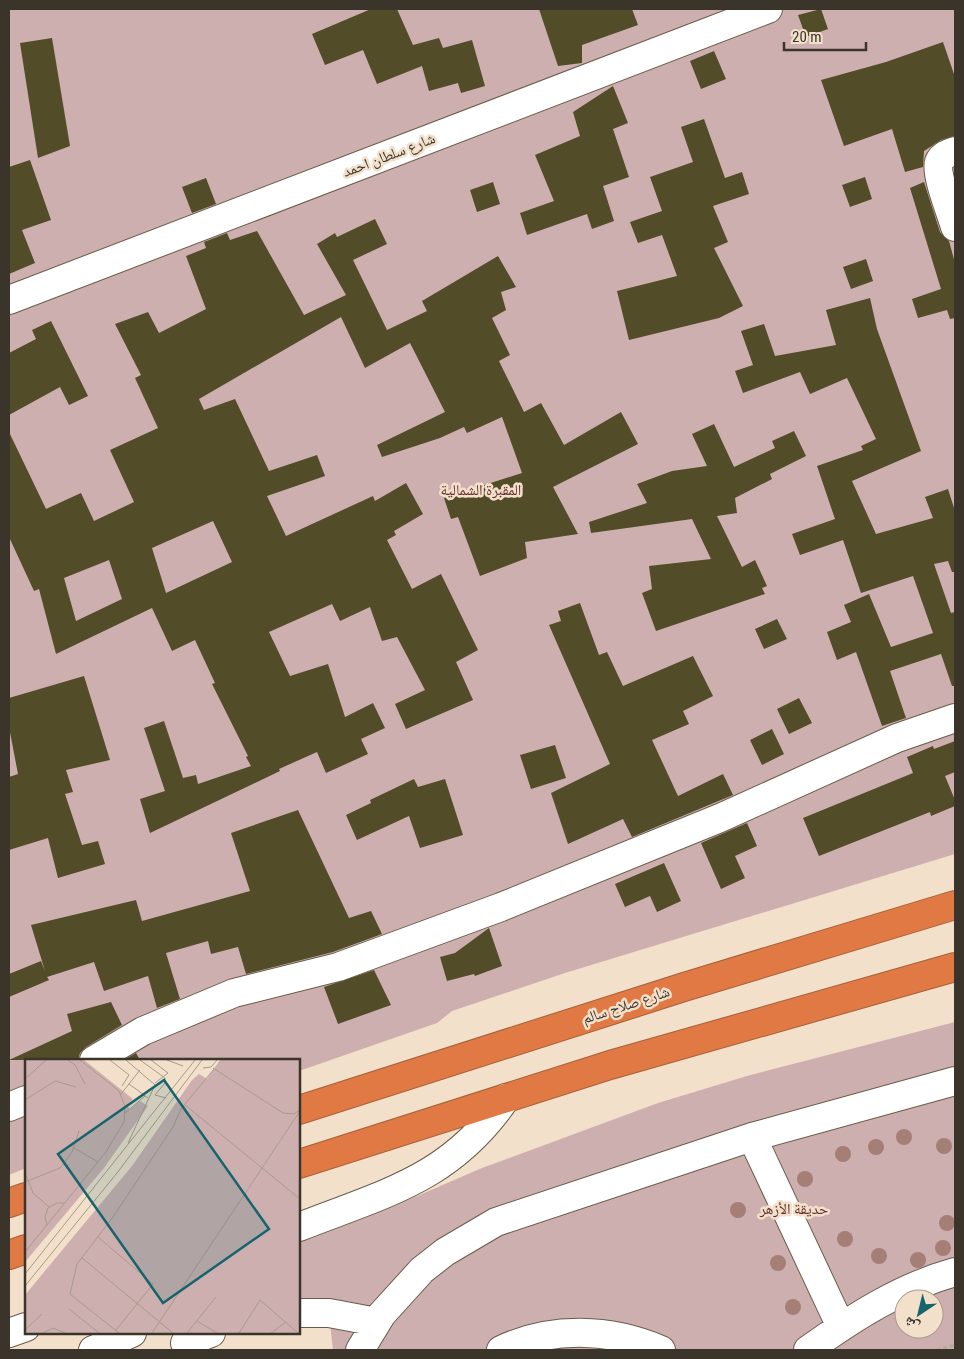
<svg xmlns="http://www.w3.org/2000/svg" width="964" height="1359" font-family="'Roboto Condensed','Noto Naskh Arabic',sans-serif">
<style>
.green{fill:#cdafaf;fill-rule:evenodd}
.building{fill:#524c29;fill-rule:evenodd}
.lines{fill:none;stroke-linecap:round;stroke-linejoin:round}
.minor-casing{stroke:#6a5b48;stroke-width:30}
.highway-casing{stroke:#a6613b;stroke-width:30}
.path{stroke:#b7a997;stroke-width:3;stroke-dasharray:4 2.5;stroke-linecap:butt}
.minor{stroke:#fff;stroke-width:28}
.highway{stroke:#e07943;stroke-width:28}
.tree{fill:#a57e75}
.labels{text-anchor:middle;dominant-baseline:central;stroke-width:5;stroke-linejoin:round;paint-order:stroke}
.street-label{font-size:15px;fill:#3a342b;stroke:#f2e0ca}
.park-label{font-size:15px;fill:#662d2f;stroke:#f2e0ca}
.inset-road{fill:none;stroke:#a89b8a;stroke-width:1}
.view{fill:#16646c;fill-opacity:0.15;stroke:#16646c;stroke-width:2.5}
.inset-edge{fill:none;stroke:#3a342b;stroke-width:2.5}
</style>
<rect width="100%" height="100%" fill="#f2e0ca"/>
<path class="green" d="M9 9H955V854L565 973 452 1011 437 1023 299 1071V1060H26V1168L9 1175Z
M955 1022V1350H333L330 1323 299 1318V1238L394 1206 482 1168 658 1103 747 1076ZM904 1299H934V1329H904Z"/>
<path class="building" d="M371 9H397L413 45 439 38 443 48 472 40 485 86 461 93 458 83 429 91 422 66 377 84 363 50 325 65 312 34Z
M539 9H632L638 25 582 45V63L558 66Z
M821 9 828 29 806 37 798 15Z
M52 38 70 146 38 158 20 43Z
M943 42 955 77V136L941 140 924 151 923 167 905 172 892 129 844 146 821 80 886 62Z
M714 51 726 79 701 89 690 61Z
M613 86 628 123 613 129 629 177 603 186 614 221 592 229 587 214 527 235 520 213 554 201 535 155 580 136 573 112Z
M704 119 725 178 742 172 749 194 713 206 728 242 714 248 743 306 719 318 629 340 617 291 677 276 662 235 638 243 630 222 662 211 650 177 693 162 681 127Z
M30 160 51 220 22 230 35 263 9 274V167Z
M865 177 872 199 850 207 842 185Z
M206 178 216 204 192 213 182 187Z
M493 182 500 204 477 212 470 190Z
M924 182 940 232 949 241 955 263V318L950 319 947 310 918 318 912 299 941 289 910 188Z
M375 219 387 244 353 260 387 330 427 311 422 301 498 256 516 287 501 292 506 310 492 318 510 355 499 361 524 412 541 403 564 445 621 412 638 444 553 487 578 534 525 542 527 558 480 576 458 517 451 519 444 498 522 473 502 417 467 433 464 427 440 438 382 457 377 445 445 412 410 343 365 368 341 317 199 399 204 410 235 399 269 471 317 455 325 476 267 496 286 536 373 496 375 501 406 483 423 514 394 531 396 535 387 540 412 589 441 574 478 650 456 662 473 700 406 729 395 704 425 690 397 637 382 641 370 607 340 621 332 604 269 632 290 676 328 664 345 717 373 703 385 728 361 739 368 754 326 773 317 752 279 769 280 771 150 833 140 799 165 791 144 728 164 721 183 778 196 775 198 784 251 766 246 757 248 756 212 684 215 683 195 640 172 651 152 608 56 654 39 589 34 591 9 537V432L46 509 81 493 94 521 134 502 110 450 158 428 135 378 141 375 115 324 148 312 159 333 206 309 186 256 206 248 204 242 227 233 230 240 257 231 304 315 346 295 317 244 335 233 337 237ZM213 521 232 562 166 593 152 548ZM109 560 122 599 76 621 64 578Z
M866 259 873 281 851 289 843 267Z
M870 298 877 329 921 451 852 481 876 534 933 518 925 497 948 489 955 511V572H952L948 561 934 564 951 613 955 612V686H952L941 654 890 671 906 718 882 726 856 652 837 660 827 632 851 622 844 605 869 594 891 647 933 633 913 576 861 593 843 540 800 555 792 534 835 519 817 466 863 450 861 446 876 439 847 378 810 394 800 372 743 393 735 371 753 365 741 331 764 324 775 356 836 345 826 310Z
M51 321 88 396 69 405 60 387 9 415V353L36 339 32 330Z
M714 424 734 467 775 448 772 441 794 431 806 456 770 474 772 479 735 498 737 513 717 516 742 567 755 560 767 586 762 588 765 594 656 631 642 593 652 589 649 566 711 559 692 519 591 533 589 522 647 503 637 484 672 471 707 466 692 434Z
M580 603 599 655 607 652 623 686 693 656 713 696 683 711 689 724 652 740 678 796 723 774 733 795 632 837 623 819 568 844 551 793 610 764 549 625 561 621 558 611Z
M777 619 787 639 764 649 755 629Z
M84 676 110 760 66 770 73 792 65 794 82 845 98 841 105 864 58 878 48 838 9 850V777L18 774 9 727V698Z
M799 698 812 723 789 734 777 709Z
M772 729 784 754 762 765 750 740Z
M955 741V772L945 776 955 800V806L931 816 930 812 819 856 803 818 913 773 907 757 933 746 934 749Z
M555 745 566 778 531 789 520 755Z
M414 779 418 787 445 779 463 835 420 848 409 816 357 840 346 815 371 803 370 800Z
M298 810 349 918 371 911 382 934 333 952 246 974 238 947 211 954 208 941 166 953 180 999 157 1008 148 976 104 991 94 962 47 977 49 980 9 997V974L41 961 45 971 31 925 136 900 142 921 250 891 231 833Z
M747 823 757 846 735 856 745 878 721 889 701 843Z
M664 863 681 901 657 912 650 896 625 907 615 884Z
M489 928 502 966 475 976 474 974 447 981 440 957 455 953Z
M374 970 391 1005 338 1024 324 987Z
M111 1002 122 1025 86 1047 80 1053 78 1060H9L72 1031 67 1014Z
M136 1053 140 1060H124Z"/>
<g class="lines">
<g class="minor-casing">
<path id="minor" d="M955 151C949 153 942 155 939 162 935 174 951 213 955 227
M9 300 768 9
M94 1060 143 1031 234 993 338 967 501 907 720 818 897 738 955 718
M9 1107 26 1100
M752 1137 841 1327
M299 1227C385 1193 451 1179 506 1098
M299 1313H329L377 1322
M9 1333 26 1327
M185 1343 211 1333
M93 1350 132 1333
M360 1350 382 1314 422 1270 445 1252 496 1222 752 1137 955 1081
M501 1350C551 1326 610 1328 661 1350
M808 1350C854 1317 901 1287 955 1272"/>
</g>
<g class="highway-casing">
<path id="highway" d="M299 1110 684 987 955 905
M299 1164 610 1065 955 967
M9 1203 26 1197
M9 1255 26 1249"/>
</g>
<path class="path" d="M937 1350 955 1345"/>
<use href="#minor" class="minor"/>
<use href="#highway" class="highway"/>
</g>
<g class="tree">
<circle cx="904" cy="1137" r="8"/>
<circle cx="944" cy="1146" r="8"/>
<circle cx="876" cy="1147" r="8"/>
<circle cx="843" cy="1154" r="8"/>
<circle cx="805" cy="1179" r="8"/>
<circle cx="738" cy="1210" r="8"/>
<circle cx="947" cy="1223" r="8"/>
<circle cx="845" cy="1239" r="8"/>
<circle cx="943" cy="1248" r="8"/>
<circle cx="879" cy="1256" r="8"/>
<circle cx="918" cy="1260" r="8"/>
<circle cx="778" cy="1263" r="8"/>
<circle cx="793" cy="1307" r="8"/>
</g>
<g class="labels">
<g class="street-label">
<text transform="translate(389 155) rotate(-21)">شارع سلطان احمد</text>
<text transform="translate(626 1005) rotate(-18)">شارع صلاح سالم</text>
</g>
<g class="park-label">
<text x="481" y="490">المقبرة الشمالية</text>
<text x="794" y="1209">حديقة الأزهر</text>
</g>
</g>
<g transform="translate(25 1059)">
<rect width="275" height="275" fill="#f2e0ca"/>
<path d="M0 1H59L108 40 102 46 105 50 115 42 123 47 79 109 0 203ZM195 1H275V274H0V236L107 107 167 21 174 15 182 20Z" fill="#cdafaf"/>
<path class="inset-road" d="M43 1 50 6 60 25M85 1 104 16 97 27M101 1 130 26 103 84M115 1 140 19V24L130 36 141 39M126 1 143 14 130 24M142 1 158 7M178 9 186 8 192 1M188 9 258 54 269 55 275 51M0 20 21 1M104 25 123 39M96 35 115 11M0 41 30 22 51 28M160 46 275 140M100 54 120 37M49 89 73 103M0 114 8 134 24 148M0 123 35 109 47 93 54 72M22 166 20 158 23 149 32 144H39M73 178 128 225 91 271M0 193 81 93 99 63 100 47 94 32 55 1M57 199 148 274M0 215 170 1M0 227 92 114 177 1M44 250 74 274M172 262 192 274M0 271 17 255M18 274 28 269 40 274M94 274 45 235 52 205 88 158 148 68 156 50 189 10M127 274 275 52M162 274 191 238M214 274 235 241 273 274M246 274 261 263"/>
<path class="view" d="M139 21 244 170 138 244 33 95Z"/>
<rect width="275" height="275" class="inset-edge"/>
</g>
<rect width="964" height="1359" fill="none" stroke="#3a342b" stroke-width="20"/>
<g transform="translate(919 1314) rotate(215)"><circle r="24" fill="#f2e0ca" stroke="#a89b8a"/>
<path d="M0-4L9 19L0 12L-9 19Z" fill="#16646c"/>
<text y="-8" font-size="14" font-weight="bold" text-anchor="middle" fill="#3a342b">ش</text>
</g>
<path d="M784 42v8h82v-8" fill="none" stroke="#3a342b" stroke-width="2.5"/>
<text x="792" y="42" font-size="15" fill="#3a342b" stroke="#f2e0ca" stroke-width="4" paint-order="stroke">20 m</text>
</svg>
